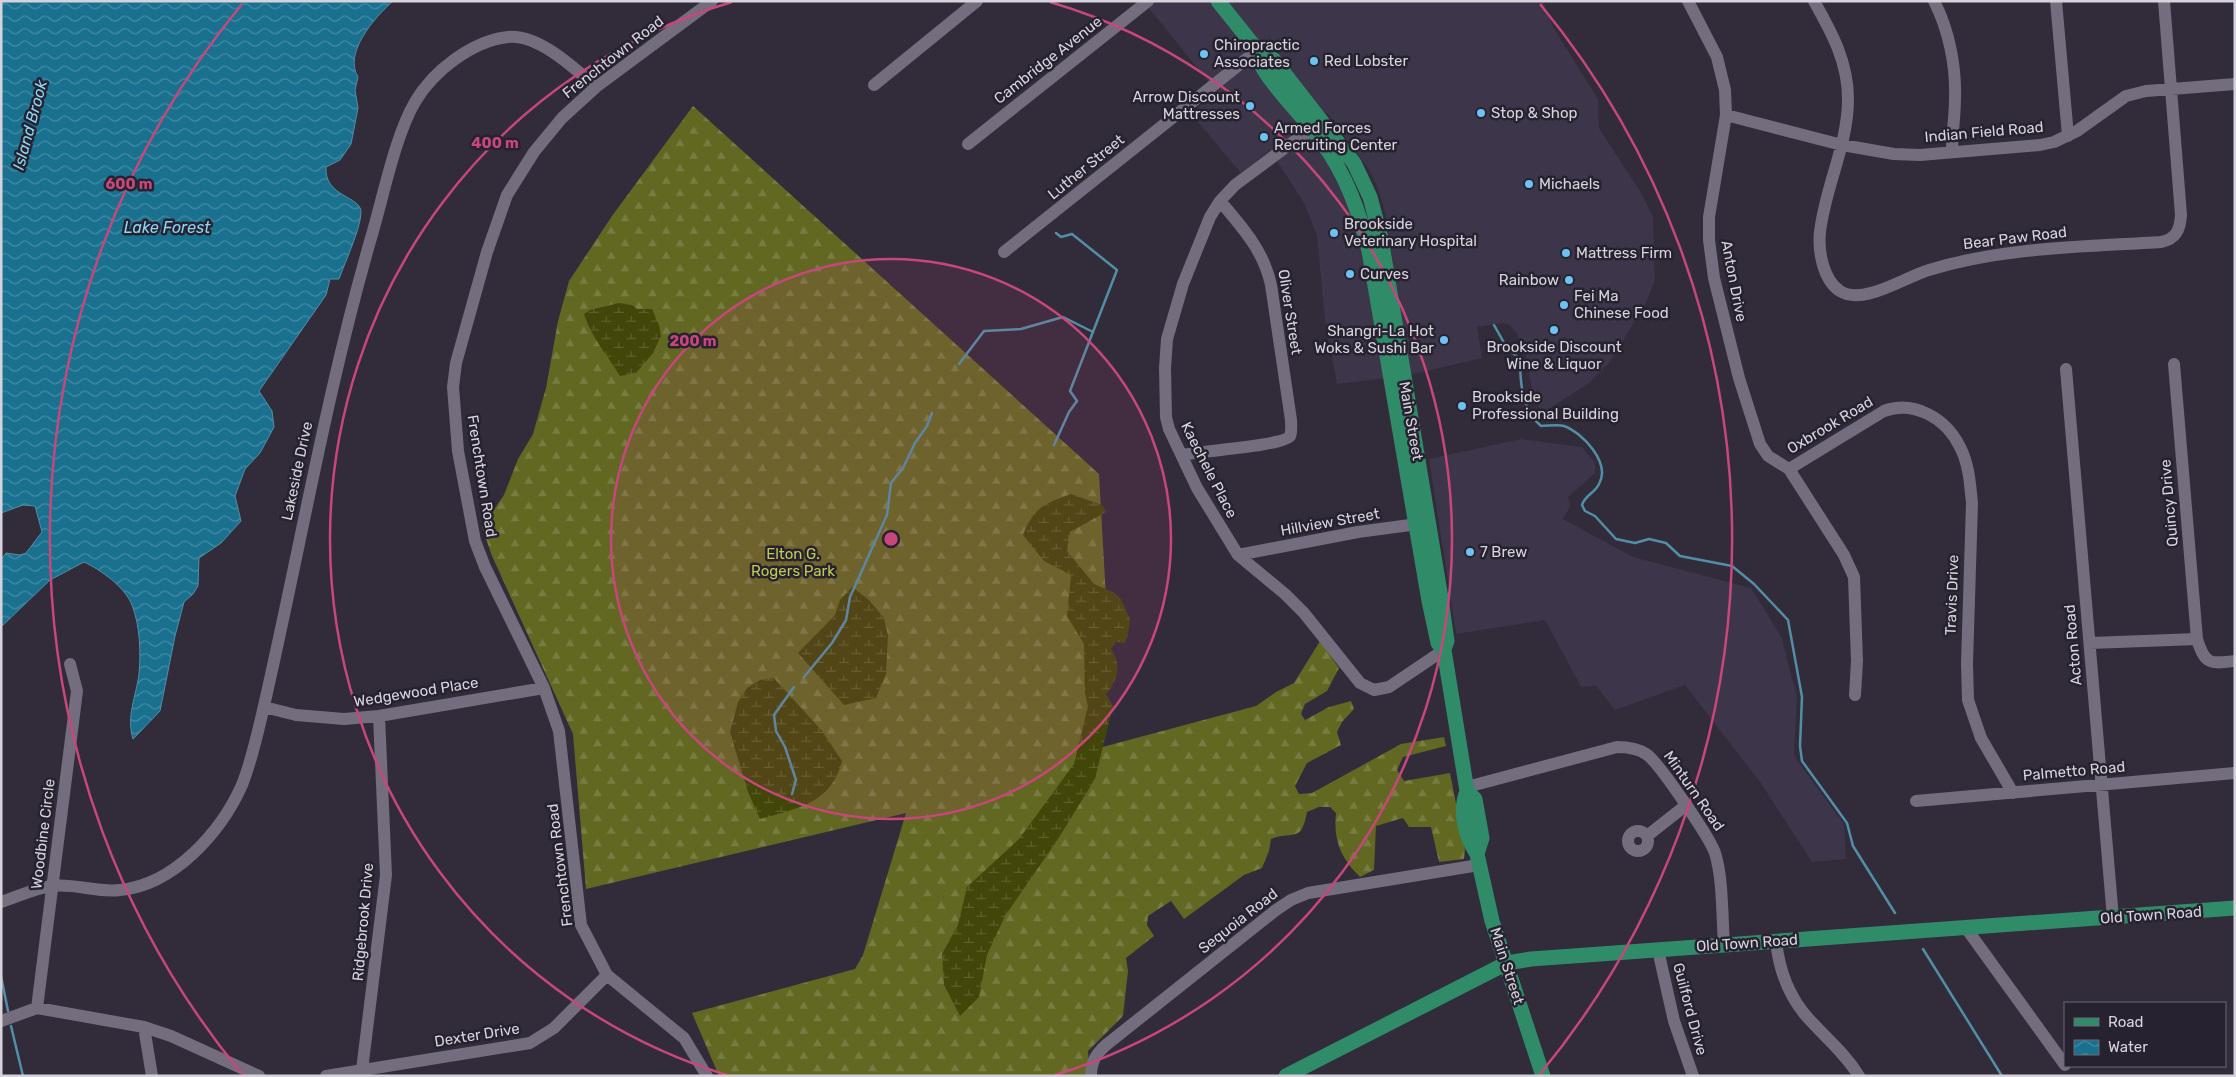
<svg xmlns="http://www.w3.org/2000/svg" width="2236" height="1077" font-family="Rubik,sans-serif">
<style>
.built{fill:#3d3549;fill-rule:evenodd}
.forest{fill:url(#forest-firs)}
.wetland{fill:url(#wetland-marsh)}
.water{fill:url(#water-waves);stroke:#528ea6}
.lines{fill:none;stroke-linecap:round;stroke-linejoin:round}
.stream{stroke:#528ea6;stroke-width:2.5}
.minor{stroke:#736d7d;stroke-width:12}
.major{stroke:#308b69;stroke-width:15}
.ring{fill:none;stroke:#c7477b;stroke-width:2.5}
.poi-dot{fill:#6cc3f2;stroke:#27222f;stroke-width:2}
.labels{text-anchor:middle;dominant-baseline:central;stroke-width:5;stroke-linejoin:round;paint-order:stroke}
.poi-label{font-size:15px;fill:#d7d3dc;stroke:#27222f;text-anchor:start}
.street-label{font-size:15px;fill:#d7d3dc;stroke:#27222f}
.park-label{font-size:15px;fill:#c0c951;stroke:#27222f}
.water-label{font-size:16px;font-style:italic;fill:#8bd6f6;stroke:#27222f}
.centre{fill:#c7477b;stroke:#27222f;stroke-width:2.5}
.ring-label{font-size:15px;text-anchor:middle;font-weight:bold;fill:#c7477b;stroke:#27222f;stroke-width:5;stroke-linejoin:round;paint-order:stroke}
</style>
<defs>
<pattern id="forest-firs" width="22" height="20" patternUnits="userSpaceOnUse" patternTransform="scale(1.25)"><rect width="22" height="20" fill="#626722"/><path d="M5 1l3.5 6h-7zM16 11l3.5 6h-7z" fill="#787c42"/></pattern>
<pattern id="wetland-marsh" width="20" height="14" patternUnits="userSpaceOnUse" patternTransform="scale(1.25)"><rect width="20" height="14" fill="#424609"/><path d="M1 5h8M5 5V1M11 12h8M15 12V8" fill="none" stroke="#5d602c"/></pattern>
<pattern id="water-waves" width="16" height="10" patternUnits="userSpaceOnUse" patternTransform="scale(1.25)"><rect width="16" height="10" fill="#19718f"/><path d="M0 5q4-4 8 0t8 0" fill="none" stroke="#458ba3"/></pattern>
</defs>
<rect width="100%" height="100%" fill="#312b3a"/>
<path class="built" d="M1143 1H1543L1553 27 1598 99 1599 128 1640 191 1653 217 1655 280 1646 303 1609 363 1589 383 1541 414 1532 389 1525 353 1517 334 1510 325 1502 323 1477 327 1482 358 1410 375 1337 384 1325 320 1317 236 1304 203 1270 150 1241 173 1191 114 1215 93 1207 80ZM1327 113 1368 168 1377 186 1384 208 1406 340 1377 343 1360 242 1350 209 1324 156 1299 123Z
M1521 439 1582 447 1595 463V473L1568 497 1570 507 1563 519 1633 557 1751 588 1782 638 1788 663 1797 696 1794 753 1797 760 1844 824 1846 859 1812 862 1760 782 1685 685 1615 710 1596 686 1581 687 1545 620 1456 634 1429 459Z"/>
<path class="forest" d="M693 106 1099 474 1107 616 1095 749 1256 706 1276 692 1294 683 1320 641 1339 668 1327 691 1305 704 1301 714 1305 720 1329 707 1351 701 1354 709 1342 722 1337 732 1341 745 1307 763 1295 786 1299 794 1312 793 1401 744 1444 737 1446 746 1403 757 1397 770 1404 781 1450 773 1465 849 1464 859 1439 862 1431 827H1409L1403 818 1376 826 1374 870 1360 877C1341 859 1333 840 1336 813L1330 807H1319L1307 812C1301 844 1294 830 1271 839L1269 851 1262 868 1244 875 1184 919 1171 901 1148 916 1147 925 1154 936 1126 958 1128 971 1123 1016 1088 1051 1090 1076H719L692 1013 855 969 863 955 906 813 586 889 573 734 492 556 482 527 504 495 518 459 533 434 546 388 558 321 569 281 612 216Z"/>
<path class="wetland" d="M619 303 632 305 637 309H652L659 325 661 336 653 353 636 373 620 376C608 356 591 337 584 314L590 310Z
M1071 494 1102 505 1106 512 1070 532 1067 551 1094 584 1113 592 1121 599 1130 619 1128 634 1125 643 1116 642 1111 649C1122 665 1118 680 1106 694L1113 706 1095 779 1058 839 1005 916 987 955 979 997 960 1016 944 985 942 954 958 925 967 887 1019 839 1074 764 1088 706 1085 693 1084 644 1067 616 1071 575 1044 561 1023 535C1034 507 1044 504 1071 494Z
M852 587 869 600 884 618 888 636 886 674 876 698 844 705 798 653 835 615 840 600Z
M774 678 822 731 842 761C831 804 798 808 760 819L748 792 730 732 738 702 747 688 760 680Z"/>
<path class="water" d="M1 1H393C375 17 343 53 358 77L355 90 358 108 351 144 340 160 326 167C324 197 361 196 361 212 361 228 345 262 339 279H330L326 295 259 391 272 411 274 427 260 453 245 469 235 496 241 521 221 543 199 558 198 586 193 594 184 602 175 636 160 711 133 739C126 716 136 697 139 674 141 653 140 625 132 605 125 587 101 570 84 562L50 580 1 627V560L6 553 20 555 26 553 42 532 35 506 23 505 1 513Z"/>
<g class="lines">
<path class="stream" d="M1494 325 1507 348 1520 359C1520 383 1522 410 1541 426 1548 426 1558 424 1564 426 1583 433 1611 463 1599 484 1595 493 1585 495 1582 505L1585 511 1595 516 1616 539 1635 543 1649 539 1666 543 1680 556 1732 566 1754 584 1788 620 1802 697 1800 746 1802 761 1847 823 1853 846 1895 913
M959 364 984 331 1021 329 1063 317 1093 332
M1054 445 1069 412 1077 401 1070 391 1117 270 1072 234 1061 237 1056 233
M804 677 832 643 846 620 850 597 887 515 891 483 903 468 915 443 927 426 932 413
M792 794 796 780 785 747 776 731 774 715 794 687
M1923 949 2002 1076
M1 976 8 1011
M11 1026 23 1076"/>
<path class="minor" d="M1688 1 1717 57 1725 90 1726 115 1709 217V240L1714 278 1739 378 1760 444 1768 456 1789 469 1844 555 1854 577 1857 661 1855 695
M1814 1C1832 33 1848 62 1848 99 1848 145 1825 187 1820 232 1818 251 1823 280 1840 291 1863 306 1905 277 1929 270 2004 247 2083 247 2161 242 2176 239 2180 230 2181 215L2164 1
M1934 1C1949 30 1956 66 1955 98 1955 116 1952 134 1952 152
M2056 1 2068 136
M874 85 977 1
M1726 115 1842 145 1894 154 1920 155 2040 145 2054 142 2077 131 2126 96 2146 91 2235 84
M1321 126 1297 139 1235 185 1220 201 1210 217 1183 284 1167 339 1165 368 1166 417 1169 429 1197 488 1238 555 1285 594 1304 613 1360 683 1374 690 1389 687 1444 650
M968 144 1148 1
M1004 252 1245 60 1258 51
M2174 364 2197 639
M2066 369 2113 918
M1182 455C1199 451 1283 446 1290 436 1292 432 1291 424 1291 420L1271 285C1264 251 1242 227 1220 201
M1789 469 1884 411C1914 400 1946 418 1960 447 1969 464 1970 484 1972 503L1967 664 1968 700 1981 738 2013 793
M1238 555 1358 532 1425 523
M2090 643 2197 639C2205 665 2210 664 2235 661
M264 707 296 715 344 719 379 716 544 688
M1467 787 1617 747C1627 747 1637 748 1646 754 1658 761 1710 838 1715 853 1723 878 1722 918 1724 944
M1916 801 2235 773
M1628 841a10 10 0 1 1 20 0a10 10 0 1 1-20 0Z
M1647 836 1685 806
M1 902C17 897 35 888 52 886 74 883 98 893 120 890 174 885 221 832 242 785 250 765 255 744 260 723 298 561 325 397 371 238 383 198 395 136 415 102 433 71 472 41 508 37 539 34 575 69 596 87
M1966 928 2065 1065
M1776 941C1779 969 1788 996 1808 1018 1825 1037 1845 1053 1859 1076
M1658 950 1674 1021 1693 1076
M37 1008 77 691 70 664
M1 1021 37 1008 144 1027 171 1036 259 1076
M144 1027 152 1076
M362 1070 386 875 379 716
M326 1076 530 1043 554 1028 607 975
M707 1076 684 1038 607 975 581 925 559 731 544 688 485 567 475 541 458 451 453 387 456 363 487 252 507 195 534 152 562 118 596 87 712 1
M1091 1076C1091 1062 1096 1054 1106 1045L1276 910 1291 900 1308 893 1479 865"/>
<path class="major" d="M1218 1 1258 51 1274 60 1354 163 1370 197 1381 238 1441 598 1447 641 1444 649
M1258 51C1260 57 1261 65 1264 70 1279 94 1305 118 1322 142 1346 175 1359 211 1369 251L1429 601 1438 643 1444 650 1467 791C1459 811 1465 836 1477 854
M1467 791 1475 799 1482 838 1477 854 1492 921 1543 1076
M1286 1076 1507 963 1531 959 2235 908"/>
</g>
<circle cx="891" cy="539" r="280" fill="#c7477b" fill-opacity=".12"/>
<g class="ring">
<circle cx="891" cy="539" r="280"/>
<path d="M727 1075A560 560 0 0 1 732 2M1050 2A560 560 0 0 1 1055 1075"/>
<path d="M242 1074A841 841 0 0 1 242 4M1540 4A841 841 0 0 1 1540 1074"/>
</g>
<g class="poi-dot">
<circle cx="1204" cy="54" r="5"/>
<circle cx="1314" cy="61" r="5"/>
<circle cx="1250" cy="106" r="5"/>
<circle cx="1481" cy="113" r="5"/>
<circle cx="1264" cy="137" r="5"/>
<circle cx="1529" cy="184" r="5"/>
<circle cx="1334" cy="233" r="5"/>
<circle cx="1566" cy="253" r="5"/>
<circle cx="1350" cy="274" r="5"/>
<circle cx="1569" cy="280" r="5"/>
<circle cx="1564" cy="305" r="5"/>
<circle cx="1554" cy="330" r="5"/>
<circle cx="1444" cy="340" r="5"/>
<circle cx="1462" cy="406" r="5"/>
<circle cx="1470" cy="552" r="5"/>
</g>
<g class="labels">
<g class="poi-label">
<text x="1214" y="45">Chiropractic<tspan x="1214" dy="17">Associates</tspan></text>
<text x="1324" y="61">Red Lobster</text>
<text x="1240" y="97" text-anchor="end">Arrow Discount<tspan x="1240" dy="17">Mattresses</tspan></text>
<text x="1491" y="113">Stop &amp; Shop</text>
<text x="1274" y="128">Armed Forces<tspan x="1274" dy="17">Recruiting Center</tspan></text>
<text x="1539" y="184">Michaels</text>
<text x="1344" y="224">Brookside<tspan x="1344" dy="17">Veterinary Hospital</tspan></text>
<text x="1576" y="253">Mattress Firm</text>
<text x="1360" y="274">Curves</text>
<text x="1559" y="280" text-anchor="end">Rainbow</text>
<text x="1574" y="296">Fei Ma<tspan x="1574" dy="17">Chinese Food</tspan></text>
<text x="1434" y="331" text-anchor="end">Shangri-La Hot<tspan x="1434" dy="17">Woks &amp; Sushi Bar</tspan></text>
<text x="1554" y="347" text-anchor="middle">Brookside Discount<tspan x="1554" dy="17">Wine &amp; Liquor</tspan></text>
<text x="1472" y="397">Brookside<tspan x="1472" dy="17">Professional Building</tspan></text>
<text x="1480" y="552">7 Brew</text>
</g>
<g class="street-label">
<text transform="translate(613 57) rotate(-38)">Frenchtown Road</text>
<text transform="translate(1048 60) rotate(-38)">Cambridge Avenue</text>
<text transform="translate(1984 132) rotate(-5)">Indian Field Road</text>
<text transform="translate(1086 167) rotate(-39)">Luther Street</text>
<text transform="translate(2015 238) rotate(-7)">Bear Paw Road</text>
<text transform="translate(1734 281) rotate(79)">Anton Drive</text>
<text transform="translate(1290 312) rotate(81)">Oliver Street</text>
<text transform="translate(1411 421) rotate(80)">Main Street</text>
<text transform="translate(1830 425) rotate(-31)">Oxbrook Road</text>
<text transform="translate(1209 470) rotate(63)">Kaechele Place</text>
<text transform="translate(297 471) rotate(-78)">Lakeside Drive</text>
<text transform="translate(482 476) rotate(81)">Frenchtown Road</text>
<text transform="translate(2169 503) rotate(-95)">Quincy Drive</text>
<text transform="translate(1330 522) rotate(-10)">Hillview Street</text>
<text transform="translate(1952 595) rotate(-88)">Travis Drive</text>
<text transform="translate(2073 645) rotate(-95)">Acton Road</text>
<text transform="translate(416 692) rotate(-9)">Wedgewood Place</text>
<text transform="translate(2074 771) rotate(-5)">Palmetto Road</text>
<text transform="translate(1694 791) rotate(55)">Minturn Road</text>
<text transform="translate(43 834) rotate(-83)">Woodbine Circle</text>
<text transform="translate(560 865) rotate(-97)">Frenchtown Road</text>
<text transform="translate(2151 915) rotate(-4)">Old Town Road</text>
<text transform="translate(1238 921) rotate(-38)">Sequoia Road</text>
<text transform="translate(363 922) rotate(-85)">Ridgebrook Drive</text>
<text transform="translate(1747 943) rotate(-4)">Old Town Road</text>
<text transform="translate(1507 966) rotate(72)">Main Street</text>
<text transform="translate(1690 1009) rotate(75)">Guilford Drive</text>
<text transform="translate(477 1035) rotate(-9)">Dexter Drive</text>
</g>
<g class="park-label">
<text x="793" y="554">Elton G.<tspan x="793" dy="17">Rogers Park</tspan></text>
</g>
<g class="water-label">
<text transform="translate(30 125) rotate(-75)">Island Brook</text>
<text x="167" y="227">Lake Forest</text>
</g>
</g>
<circle cx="891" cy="539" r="8" class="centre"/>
<g class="ring-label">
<text x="495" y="148">400 m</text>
<text x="129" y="189">600 m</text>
<text x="693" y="346">200 m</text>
</g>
<rect width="2236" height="1077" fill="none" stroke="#d7d3dc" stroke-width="5"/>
<rect x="2064" y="1002" width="162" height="65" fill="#27222f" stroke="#6d6974"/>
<rect x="2074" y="1018" width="25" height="8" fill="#308b69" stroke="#6d6974"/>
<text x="2108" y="1027" font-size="15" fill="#d7d3dc">Road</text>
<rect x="2074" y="1040" width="25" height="15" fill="url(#water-waves)" stroke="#6d6974"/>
<text x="2108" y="1052" font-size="15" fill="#d7d3dc">Water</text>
</svg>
